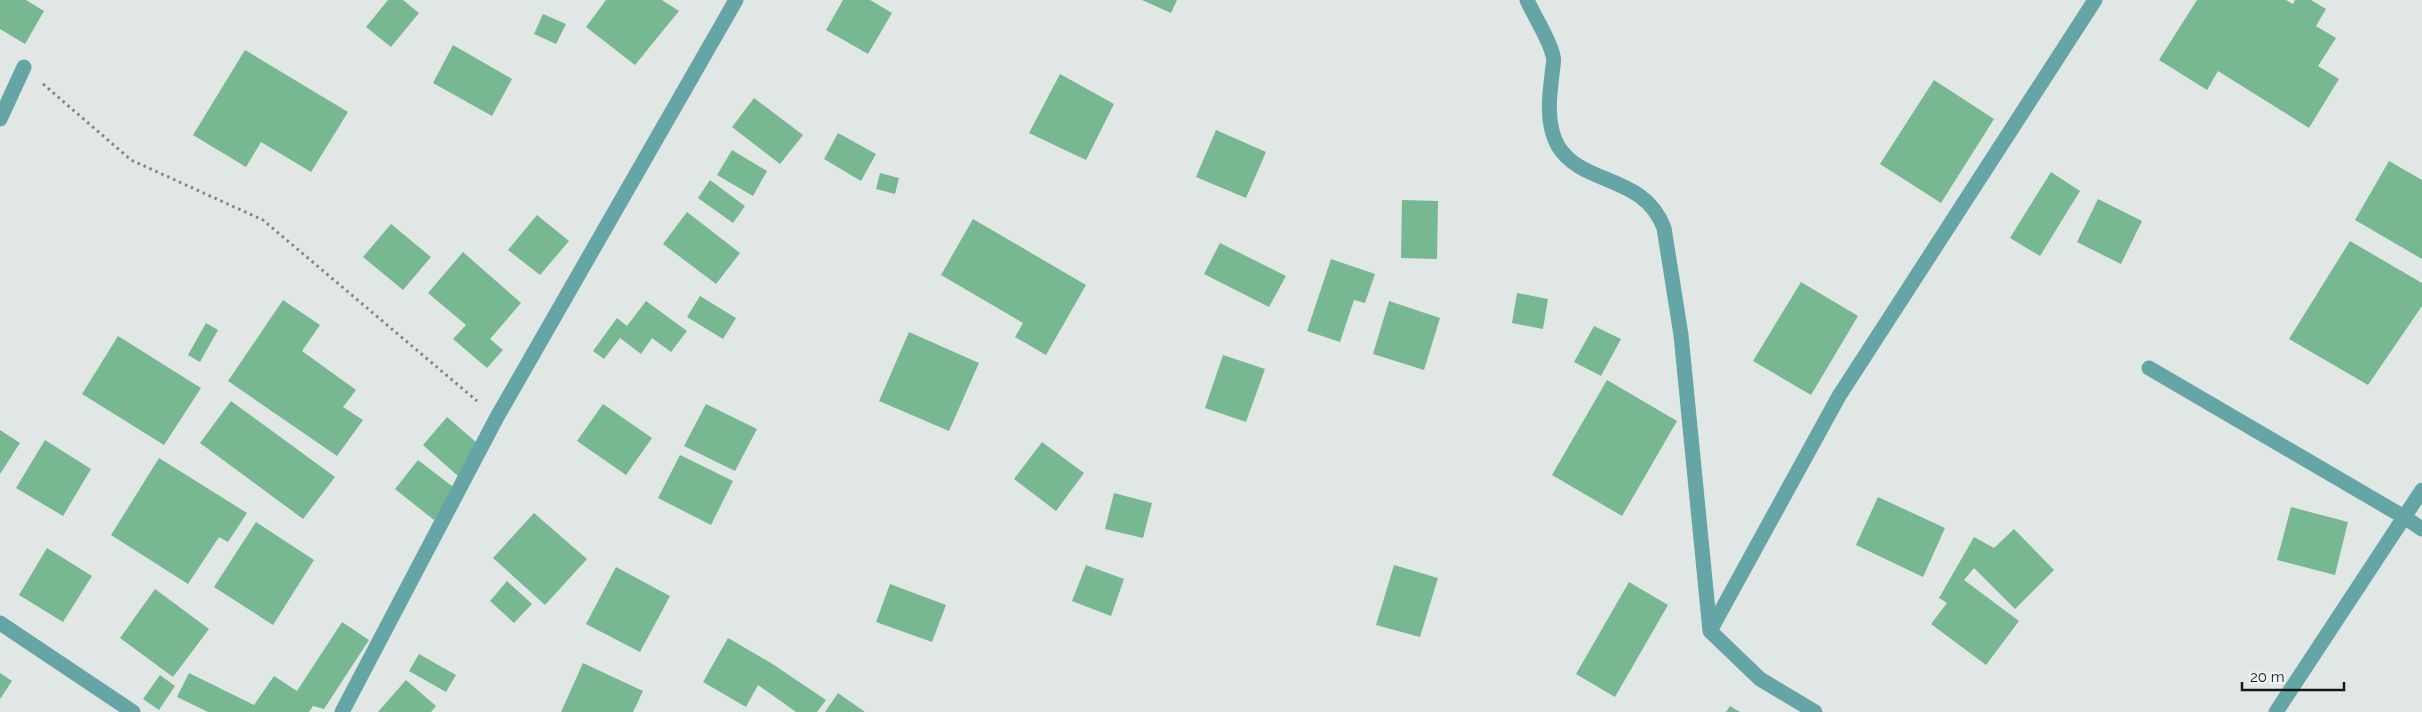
<svg xmlns="http://www.w3.org/2000/svg" width="2422" height="712" font-family="Raleway,sans-serif">
<style>
.building{fill:#77b893}
.lines{fill:none;stroke-linecap:round;stroke-linejoin:round}
.path{stroke:#818584;stroke-width:3;stroke-dasharray:2.5 4;stroke-linecap:butt}
.minor{stroke:#66a5a6;stroke-width:15}
</style>
<rect width="100%" height="100%" fill="#e1e7e5"/>
<path class="building" d="M0 0H26L44 11 25 44 0 29Z
M388 0H403L419 13 391 47 366 27Z
M606 0H662L679 11 635 65 586 27Z
M843 0H870L892 13 868 54 826 30Z
M1142 0H1177L1171 13Z
M2197 0H2286L2293 4 2295 0H2311L2326 9 2316 26 2336 38 2318 66 2339 79 2309 128 2218 71 2207 90 2159 60Z
M543 14 566 24 556 44 534 34Z
M453 45 512 79 492 116 433 83Z
M245 50 348 112 311 172 261 142 246 167 193 135Z
M1060 74 1114 104 1086 160 1029 133Z
M1934 80 1994 119 1941 203 1880 164Z
M754 98 803 135 780 164 732 127Z
M1216 130 1266 152 1246 198 1196 177Z
M838 133 876 154 861 181 824 159Z
M732 150 767 171 753 196 717 175Z
M2389 161 2422 180V259L2355 220Z
M2051 172 2080 191 2040 256 2010 238Z
M880 173 899 178 895 194 876 189Z
M710 180 745 206 733 223 698 198Z
M2098 199 2142 221 2121 264 2077 242Z
M1402 200 1438 201 1437 259 1401 258Z
M687 212 740 253 716 284 663 244Z
M537 215 569 241 540 275 508 250Z
M973 219 1086 285 1046 355 1015 337 1023 323 941 275Z
M391 224 431 257 403 290 363 257Z
M2350 241 2422 283V306L2368 385 2289 339Z
M1220 243 1286 276 1269 307 1204 274Z
M463 252 521 303 490 339 503 350 487 368 453 339 466 325 428 293Z
M1331 259 1375 274 1365 303 1354 300 1340 342 1307 331Z
M1801 282 1858 316 1811 395 1753 361Z
M1517 293 1548 299 1543 329 1512 323Z
M700 296 736 318 723 339 687 317Z
M283 300 320 325 302 351 356 390 343 407 363 420 337 456 228 381Z
M646 301 687 331 671 352 652 338 641 354 620 338 604 359 593 351 617 318 627 326Z
M1389 301 1440 318 1424 370 1373 354Z
M206 323 218 330 200 362 188 355Z
M1594 326 1621 339 1601 376 1574 362Z
M909 332 979 363 949 431 879 401Z
M118 336 201 388 164 445 82 394Z
M1223 355 1265 369 1246 422 1205 408Z
M1607 380 1677 421 1622 516 1552 475Z
M231 401 335 477 303 519 200 443Z
M603 404 652 438 626 475 577 441Z
M706 404 757 429 735 471 684 446Z
M447 417 484 449 459 477 423 445Z
M0 430 20 443 0 474Z
M45 440 91 469 63 516 16 488Z
M1042 442 1084 473 1056 511 1014 479Z
M680 455 733 481 711 525 658 498Z
M159 458 247 513 228 542 219 537 188 584 111 535Z
M418 460 457 490 434 520 395 489Z
M1114 493 1152 503 1143 538 1105 529Z
M1878 497 1945 528 1923 577 1856 545Z
M2291 507 2348 522 2335 575 2277 560Z
M534 513 587 559 545 605 493 558Z
M256 522 314 560 273 625 214 587Z
M2014 529 2054 570 2015 609 1974 568 1964 580 2019 621 1986 665 1931 624 1947 603 1939 598 1974 537 1994 548Z
M47 548 92 576 63 622 19 595Z
M1086 565 1124 579 1111 616 1072 601Z
M1394 565 1438 578 1420 637 1376 625Z
M616 567 670 596 640 652 586 624Z
M507 581 532 604 514 623 490 601Z
M1629 582 1668 605 1615 697 1576 674Z
M890 584 946 605 932 642 876 622Z
M155 589 209 629 173 677 120 638Z
M342 622 369 640 324 709 313 706 309 712H208L177 697 189 673 254 705 274 676 297 691Z
M728 638 771 663 826 700 817 712H796L758 685 746 707 703 682Z
M419 654 456 675 446 692 409 671Z
M583 663 643 691 633 712H561Z
M0 673 12 681 0 699Z
M160 675 175 686 159 710 143 699Z
M406 680 436 706 431 712H378Z
M838 693 865 712H825Z
M1730 706 1740 712H1726Z"/>
<g class="lines">
<path class="path" d="M43 84 131 160 263 220 477 401"/>
<path class="minor" d="M1527 0C1534 16 1550 40 1553 56 1555 61 1552 69 1552 75 1549 98 1546 124 1558 146 1582 186 1644 174 1664 228L1681 335 1710 631 1760 679 1815 712
M0 119 24 67
M2149 368 2404 517 2422 529
M0 623 133 712
M1710 631 1839 396 2095 0
M342 712 497 417 736 0
M2276 712 2422 490"/>
</g>
<path d="M2242 682v8h102v-8" fill="none" stroke="#161818" stroke-width="2.5"/>
<text x="2250" y="682" font-size="15" fill="#161818" stroke="#eef4f3" stroke-width="4" paint-order="stroke">20 m</text>
</svg>
